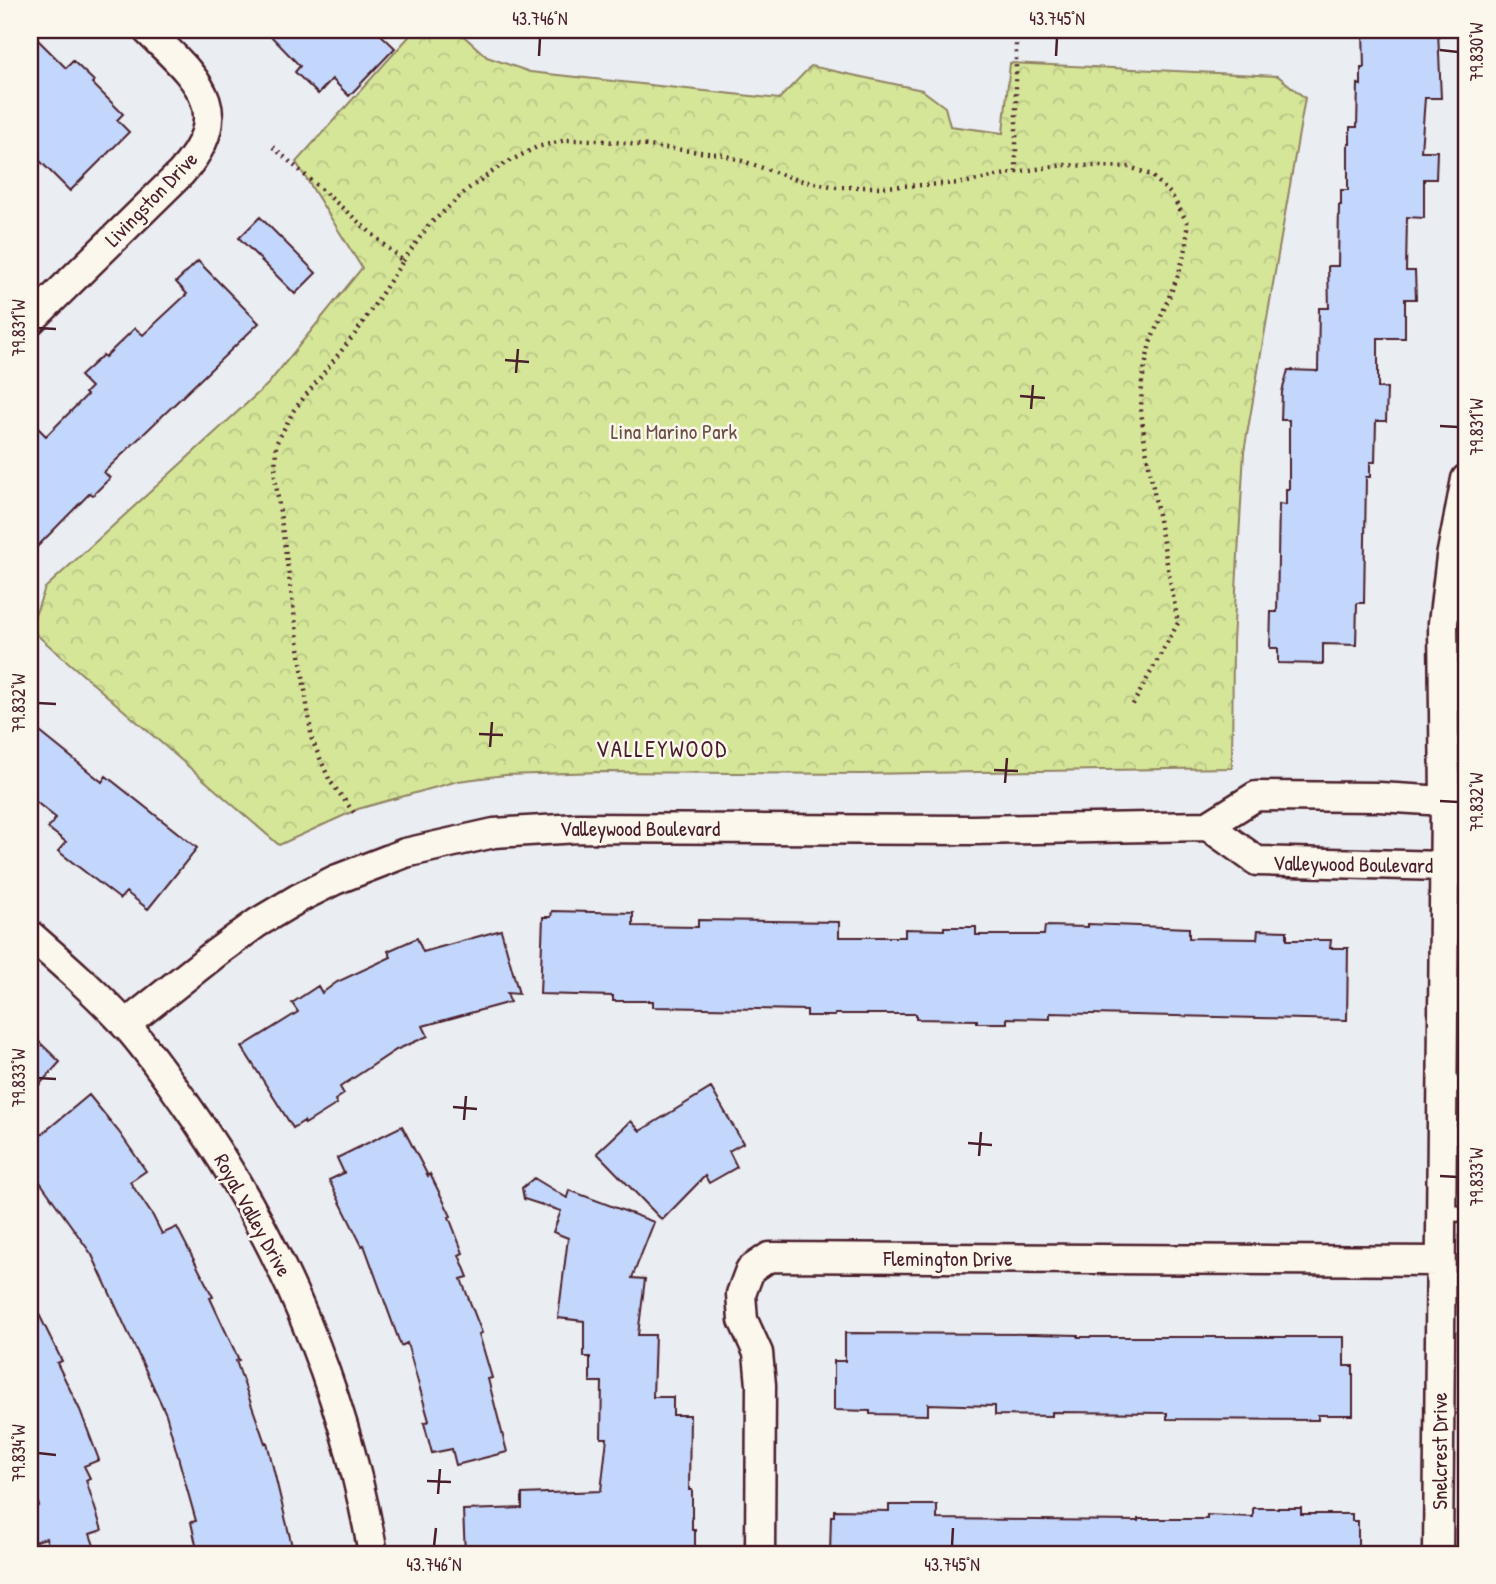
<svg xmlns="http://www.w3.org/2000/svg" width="1496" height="1584" font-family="'Patrick Hand',sans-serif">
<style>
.park{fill:url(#park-crowns);stroke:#908262;stroke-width:2}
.building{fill:#c3d7fc;stroke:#4a1f2b;stroke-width:2}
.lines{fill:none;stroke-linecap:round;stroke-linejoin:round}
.service-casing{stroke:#4a1f2b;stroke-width:19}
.minor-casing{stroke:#4a1f2b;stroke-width:33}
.primary-casing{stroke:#4a1f2b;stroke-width:44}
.path{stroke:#4a1f2b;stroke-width:4.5;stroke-dasharray:2 5;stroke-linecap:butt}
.service{stroke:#fbf7ec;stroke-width:14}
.minor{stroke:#fbf7ec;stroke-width:28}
.primary{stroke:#fbf7ec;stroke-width:38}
.ticks{fill:none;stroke:#4a1f2b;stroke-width:2.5}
.labels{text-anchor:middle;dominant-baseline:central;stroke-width:5;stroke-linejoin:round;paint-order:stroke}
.street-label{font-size:21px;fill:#4a1f2b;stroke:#fbf7ec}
.park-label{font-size:21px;fill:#6d5146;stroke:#fbf7ec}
.neighbourhood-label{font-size:23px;letter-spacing:2px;fill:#4a1f2b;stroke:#fbf7ec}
.neatline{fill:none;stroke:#4a1f2b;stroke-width:2.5}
.ticks-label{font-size:18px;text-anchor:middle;fill:#4a1f2b}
</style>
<defs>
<pattern id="park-crowns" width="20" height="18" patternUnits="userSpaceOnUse" patternTransform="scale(1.75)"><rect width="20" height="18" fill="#d5e699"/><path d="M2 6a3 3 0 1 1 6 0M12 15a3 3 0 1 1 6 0" fill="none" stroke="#b8c584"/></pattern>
</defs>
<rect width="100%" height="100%" fill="#eaedf1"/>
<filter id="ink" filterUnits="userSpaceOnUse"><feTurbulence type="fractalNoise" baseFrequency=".0143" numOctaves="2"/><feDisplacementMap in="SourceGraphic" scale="14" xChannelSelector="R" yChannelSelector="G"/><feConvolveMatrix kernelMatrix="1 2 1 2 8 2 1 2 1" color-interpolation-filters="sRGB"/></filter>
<g filter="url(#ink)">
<path class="park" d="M415 30H457L487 57 530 72 779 99 811 66 922 90 945 107 950 126 1003 133 1010 63 1278 76 1305 98 1244 452 1233 641 1232 768 861 774 600 772 505 775 458 781 358 809 279 845 30 629 45 588 268 384 362 268 296 162Z"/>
<path class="building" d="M265 30H376L395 48 349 96 332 79 318 94 295 72 300 66Z
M1363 30 1438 31 1441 98H1425L1421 151H1437L1436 179H1424V218L1407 217 1406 271H1415L1416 299H1405V338H1378V388H1387L1386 421H1376L1375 462H1370V477H1366L1364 603H1357L1356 645 1323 644V664L1278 663V648H1270L1271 612H1277L1279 504 1286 505V489H1289V420H1281L1282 392 1288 370 1318 371 1319 308H1329L1328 266H1338L1339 205H1341V190H1348V144H1350V127H1357L1358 84 1361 85V68H1364Z
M30 32 66 68 73 61 94 81 92 83 123 114 117 120 129 132 70 191 30 151Z
M260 217 316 273 295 294 239 238Z
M198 261 259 323 104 472 110 478 93 495 90 493 30 554V420L46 436 87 395 85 393 91 387 80 376 103 355 105 357 135 328 143 335 187 294 176 282Z
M30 724 102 782 106 776 197 848 148 909 126 892 120 899 58 851 66 842 48 828 56 818 30 797Z
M552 911 633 913V926L698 927V920L839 922V937H905V929L944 930V927H976V935H1044L1045 926 1088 927V924L1189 928V938L1257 939 1258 930 1287 931V940H1331L1330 948H1348L1347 1020 1050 1013V1019L1007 1018V1023H977V1020L916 1019V1014H835V1016H807V1010L653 1007V1001H613V996L540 994 543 917H551Z
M501 930 519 994 507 993 510 1002 423 1026 428 1036 396 1050 340 1087 344 1094 335 1100 337 1104 305 1124 304 1121 293 1128 242 1047 298 1012 292 1003 318 986 322 993 337 982 391 957 388 951 417 938 423 952Z
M30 1033 60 1062 30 1095Z
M711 1088 743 1143 729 1151 737 1167 709 1183 705 1176 662 1220 597 1153 631 1121 640 1131Z
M89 1095 119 1132 146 1171 130 1182 153 1216 162 1234 177 1227 213 1297 210 1298 239 1360 236 1361 265 1443 267 1442 292 1546 260 1554H198L191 1522 196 1521 166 1414 92 1255 30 1168V1144Z
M402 1126 428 1176 430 1174 451 1216 449 1217 463 1253 459 1255 468 1277 461 1279 482 1333 479 1334 492 1378 488 1379 507 1452 456 1465 452 1449 432 1453 424 1423 429 1421 407 1343 401 1346 364 1245 362 1246 329 1180 344 1173 337 1158Z
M534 1178 567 1198 569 1190 654 1222 632 1278 645 1279 638 1335H655L653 1397H673V1415H690L689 1490H692V1530H695V1554H465L463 1510 522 1508V1494L601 1491 607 1438H601L602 1382H590V1357H584V1321L558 1318 568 1238 553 1232 561 1211 524 1199 522 1188Z
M30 1296 62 1361 57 1363 80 1410 99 1460 84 1466 90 1478 86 1480 102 1530 90 1534 97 1554H51L46 1538 30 1543V1509L39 1506 30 1481Z
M845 1333 1034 1334 1078 1335V1337H1344V1366H1353V1415H1318V1420L1167 1419V1413L1052 1412V1416L995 1415V1406L928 1404V1415L870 1414V1411L834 1410V1361H845Z
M889 1505H937V1519L1138 1521V1519H1207V1515L1253 1517V1508H1301V1514H1352V1521H1358V1554H830L831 1516H834V1510L889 1511Z"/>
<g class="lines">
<g class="service-casing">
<path id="service" d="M1442 1084 1466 1085
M1440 1213 1466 1214"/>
</g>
<g class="minor-casing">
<path id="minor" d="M30 321 181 173C238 109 195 78 147 30
M1208 826 1257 861 1444 866
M30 935C62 963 94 991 123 1022 146 1047 165 1075 184 1102 280 1237 345 1391 373 1554
M125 1025 216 953 257 923 299 898 335 880 405 853 494 833 578 828 972 830 1208 826 1256 796 1379 797 1445 801
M760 1554 761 1385 758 1353 743 1320 741 1294 750 1270 769 1257 1440 1261
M1438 1554 1445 801 1443 623 1451 557 1466 479"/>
</g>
<g class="primary-casing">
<path id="primary" d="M1445 801 1466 803
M1444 866 1466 867"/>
</g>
<path class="path" d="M273 147 403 261 358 330 294 410 276 444 275 477 312 740 330 781 355 814
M1016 172 1065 165 1130 167 1151 175 1171 194 1187 222V245L1179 273 1150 343 1142 381 1141 410 1145 444 1178 623 1132 706
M403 261 429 225 468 189 502 165 537 147 566 140H597L725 155 798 180 837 187H882L963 183 1016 172V30"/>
<use href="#service" class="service"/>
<use href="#minor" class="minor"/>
<use href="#primary" class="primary"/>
</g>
</g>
<path class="ticks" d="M1440 50 1458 52M539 56 540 38M1056 56 1057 38M38 328 56 329M505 360 529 362M516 373 518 349M1020 396 1045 398M1031 409 1033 385M1440 426 1458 427M38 703 56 704M479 734 503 735M490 747 492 722M994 770 1018 771M1005 783 1007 758M1440 801 1458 802M38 1078 56 1079M453 1107 477 1109M464 1120 466 1096M968 1143 992 1145M979 1156 981 1132M1440 1176 1458 1177M38 1453 56 1455M427 1481 451 1482M438 1494 440 1469M434 1546 436 1528M952 1546 953 1528"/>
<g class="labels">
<g class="street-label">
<text transform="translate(151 199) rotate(-46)">Livingston Drive</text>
<text x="640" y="828">Valleywood Boulevard</text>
<text transform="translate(1353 864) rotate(1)">Valleywood Boulevard</text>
<text transform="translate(253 1215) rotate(61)">Royal Valley Drive</text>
<text x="948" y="1258">Flemington Drive</text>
<text transform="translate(1439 1451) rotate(-90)">Snelcrest Drive</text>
</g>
<g class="park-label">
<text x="674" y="431">Lina Marino Park</text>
</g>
<g class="neighbourhood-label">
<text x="662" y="748">VALLEYWOOD</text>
</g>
</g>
<rect width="1496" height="1584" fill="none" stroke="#fbf7ec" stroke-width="77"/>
<rect x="38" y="38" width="1420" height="1508" class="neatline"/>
<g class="ticks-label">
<text x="540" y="25">43.746°N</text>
<text x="1057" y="25">43.745°N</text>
<text transform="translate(1477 52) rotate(-90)" y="6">79.830°W</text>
<text transform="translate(19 328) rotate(-90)" y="6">79.831°W</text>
<text transform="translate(1477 427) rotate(-90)" y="6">79.831°W</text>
<text transform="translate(19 703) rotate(-90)" y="6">79.832°W</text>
<text transform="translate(1477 802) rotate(-90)" y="6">79.832°W</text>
<text transform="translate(19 1078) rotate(-90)" y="6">79.833°W</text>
<text transform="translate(1477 1177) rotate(-90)" y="6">79.833°W</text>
<text transform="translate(19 1453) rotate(-90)" y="6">79.834°W</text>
<text x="434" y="1571">43.746°N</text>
<text x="952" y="1571">43.745°N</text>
</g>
</svg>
